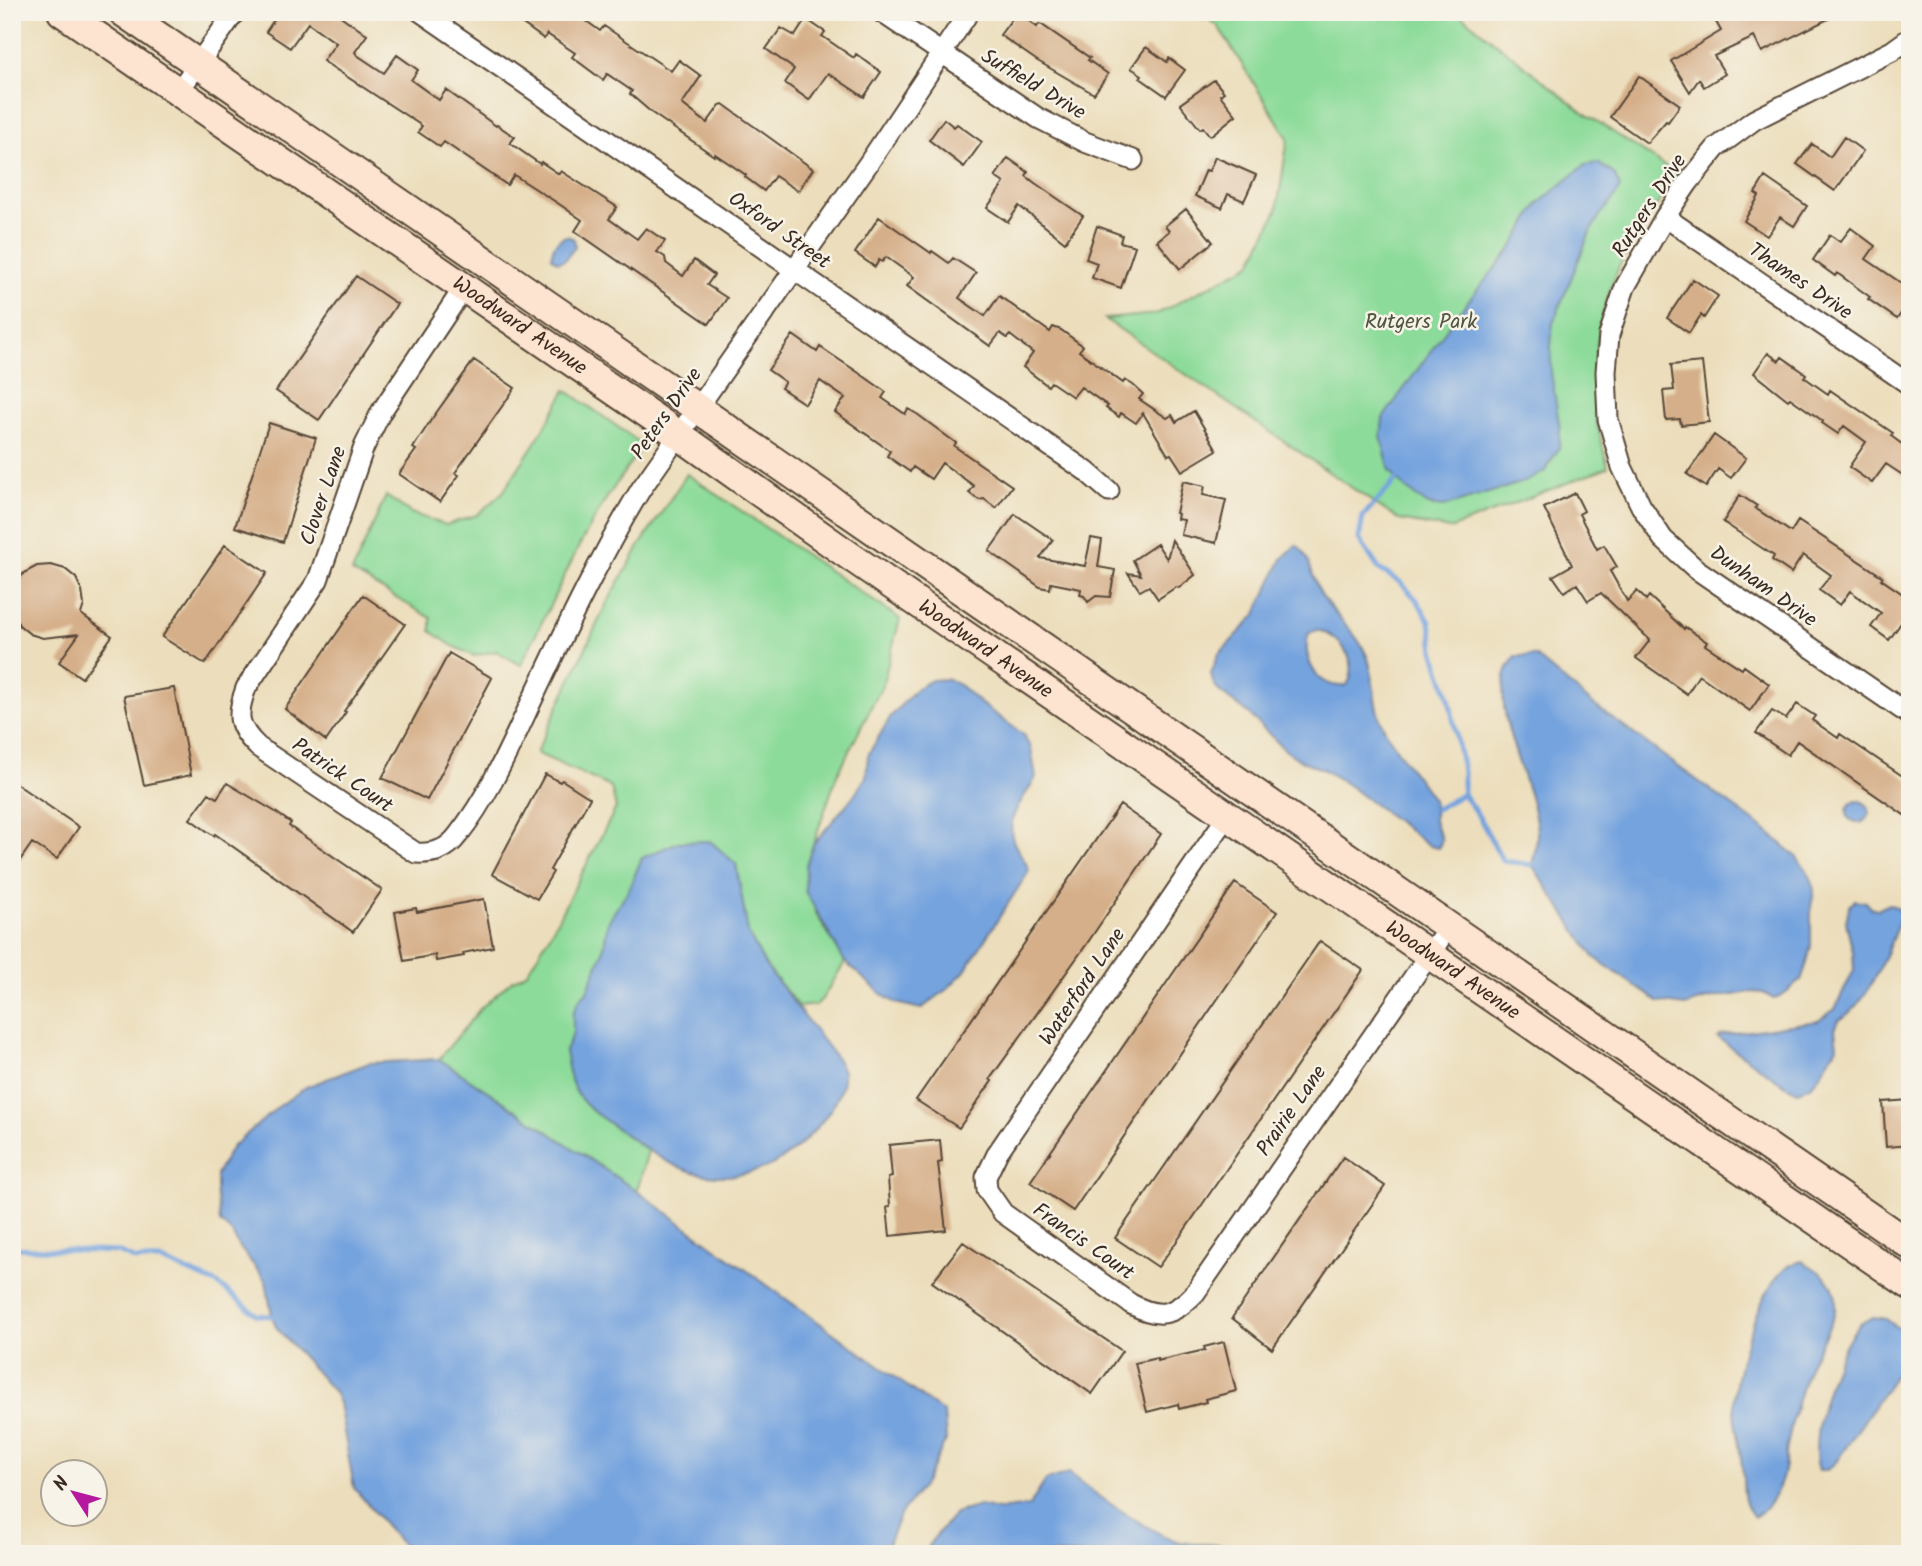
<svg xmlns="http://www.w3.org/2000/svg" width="1922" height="1566" font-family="Kalam,sans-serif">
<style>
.green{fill:#8cdb9a;stroke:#64825c;stroke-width:2}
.water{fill:#75a3de;stroke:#58667e;stroke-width:2;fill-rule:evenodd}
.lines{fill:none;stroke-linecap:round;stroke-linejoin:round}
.stream{stroke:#75a3de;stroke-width:5}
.building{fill:#d5af89}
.street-casing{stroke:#564536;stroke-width:23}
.secondary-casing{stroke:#564536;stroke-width:32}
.street{stroke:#fff;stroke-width:19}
.secondary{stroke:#fde4d1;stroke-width:28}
.labels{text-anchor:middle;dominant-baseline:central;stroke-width:5;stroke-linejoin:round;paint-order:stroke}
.street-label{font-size:21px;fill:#3b2a1e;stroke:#f7f3e8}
.park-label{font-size:21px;fill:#4f563d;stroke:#f7f3e8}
</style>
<rect width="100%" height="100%" fill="#f7f3e8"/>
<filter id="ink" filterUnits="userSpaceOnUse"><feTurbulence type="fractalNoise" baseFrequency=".0143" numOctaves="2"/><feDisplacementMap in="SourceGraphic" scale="14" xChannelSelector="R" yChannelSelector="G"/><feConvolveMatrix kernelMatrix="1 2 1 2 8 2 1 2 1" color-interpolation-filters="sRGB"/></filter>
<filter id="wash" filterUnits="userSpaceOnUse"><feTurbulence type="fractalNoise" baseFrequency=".00686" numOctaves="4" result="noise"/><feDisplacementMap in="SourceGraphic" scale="28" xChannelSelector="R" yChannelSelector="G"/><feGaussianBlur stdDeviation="1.57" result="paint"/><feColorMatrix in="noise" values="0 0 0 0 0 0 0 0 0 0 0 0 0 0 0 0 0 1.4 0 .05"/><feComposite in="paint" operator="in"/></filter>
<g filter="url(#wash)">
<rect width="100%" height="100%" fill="#ecdebc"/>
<path class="green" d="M1199 12H1457L1580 110 1678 175C1662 199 1643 222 1629 247 1601 298 1590 357 1596 415 1598 432 1604 450 1608 467L1450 529 1399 520 1105 319 1157 314 1251 264 1277 210 1288 138 1218 26Z
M566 390 643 445 606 499 579 546 521 665 496 651 474 656 451 645 431 631V618L352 572 386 496 411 513 446 525 477 515 503 492 543 430Z
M687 474 900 619 882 686 837 775 806 865 815 912 845 962 822 999 816 1005 799 1007 765 965 748 933 736 864 642 858 629 889 608 922 603 952 587 992 579 1000 573 1013V1033L565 1051 572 1083 579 1095 591 1110 648 1151 637 1191 439 1059 481 1008 510 982 527 972 548 938 616 808 611 787 536 753 606 605 639 547Z"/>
<path class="water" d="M1598 163 1614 174 1620 187 1615 197 1601 214 1590 232 1553 323 1551 346V372L1560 429 1559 448 1545 471 1527 481 1443 507 1428 505 1405 488 1390 471 1381 437 1383 418 1455 317 1512 248 1539 203 1585 165Z
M567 236 574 239 575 247 565 260 558 262 552 258C550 249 558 238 567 236Z
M1296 545C1311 555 1311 577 1320 592 1333 616 1356 630 1367 656 1375 676 1372 699 1380 719 1391 747 1417 775 1433 800 1435 807 1434 812 1434 819 1435 832 1447 835 1438 848L1430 846 1348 785 1324 770 1300 760 1285 750 1249 714 1219 691 1213 682 1211 674 1218 655 1255 616 1282 559ZM1316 630C1339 634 1361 662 1347 685 1318 692 1300 657 1309 633Z
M1516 656H1535L1594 705 1764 829 1795 855 1805 868 1812 880 1814 892 1811 906V945L1807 963 1801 980 1788 991 1774 999 1763 993 1751 992 1707 999 1685 1006 1658 1002 1594 957 1532 865C1535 850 1539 838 1536 822 1530 779 1491 713 1507 670 1509 665 1513 660 1516 656Z
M948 679 961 686 980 703 1024 735 1031 749 1036 777C1026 797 1005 816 1013 840 1017 852 1026 859 1029 871L964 972 946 990 921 1009 896 1003 884 996 845 962 805 891 806 865 814 843 852 798 866 777 868 755 891 716 917 688 932 680Z
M1847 812a11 11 0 1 1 22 0a11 11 0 1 1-22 0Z
M710 841 736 864 748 933 765 965 836 1058C838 1062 842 1068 843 1072 846 1103 803 1146 779 1161 763 1171 736 1177 717 1176 683 1175 652 1154 625 1134 607 1121 584 1109 574 1088 569 1077 567 1063 565 1051L573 1033V1013L579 1000 587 992 603 952 608 922 629 889 642 858 678 842Z
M1855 900 1866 902 1871 908 1878 909 1889 904 1898 908 1901 916C1889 947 1869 1004 1839 1020L1835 1029 1837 1047 1820 1075 1811 1086 1798 1091 1786 1086 1718 1038 1722 1035 1818 1021 1835 1009 1854 970 1853 952 1846 922 1849 907Z
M439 1059 637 1191 944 1413 946 1440 925 1483 900 1515 889 1541 888 1554H410L354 1488 339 1403 334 1392 276 1327 272 1316 266 1281 238 1245 232 1233 220 1222 216 1193V1175L232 1147 278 1107 306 1087 369 1063Z
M1802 1261C1818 1270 1835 1280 1836 1300 1837 1321 1818 1345 1810 1364 1800 1389 1793 1416 1788 1442 1785 1454 1786 1467 1782 1479 1777 1494 1767 1509 1754 1517 1740 1499 1745 1488 1742 1466 1740 1446 1734 1426 1734 1407 1733 1371 1759 1290 1787 1267 1791 1264 1797 1263 1802 1261Z
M1874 1317 1886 1319 1910 1337 1908 1356 1836 1462 1827 1470H1819C1807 1437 1835 1351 1859 1325 1863 1322 1869 1319 1874 1317Z
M1069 1473C1088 1490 1157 1537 1181 1542 1204 1546 1235 1542 1256 1554H926L930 1543 955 1513 980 1506 997 1510 1029 1506 1046 1480Z"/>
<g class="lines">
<path class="stream" d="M1397 479 1363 516 1359 539 1379 569 1400 582 1417 600 1430 622 1434 650 1449 698 1463 771V794L1479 817 1503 861 1532 865
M1436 809 1463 794
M12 1248 118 1252 136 1260H161L218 1284 257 1315 272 1316"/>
</g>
<g id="blocks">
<path class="building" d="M279 12H335L367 35 355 52 357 55 384 73 397 55 418 70 411 80 439 100 446 90 496 126 497 125 515 137 510 143 540 164 541 162 559 174 561 171 617 207 609 219 637 239 646 228 665 241 657 252 665 257 666 263 683 276 694 260 714 275 707 285 727 298 709 324 575 231 582 220 559 204 514 175 507 185 444 142 440 147 418 132 422 126 323 61 336 43 308 23 290 48 266 32Z
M506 12H574L600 31 604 26 671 71 679 60 701 76 682 104 707 123 720 105 723 104 813 169 798 191 775 176 764 191 745 177 746 175 715 154 714 156 652 113 630 94 632 91 607 74 603 80 572 57 575 53 547 34 544 39Z
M1017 12 1037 27 1039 24 1042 25 1090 58 1088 60 1108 74 1094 94 1036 60 1000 35Z
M1736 12H1842L1762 52 1754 37 1714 56 1725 74 1704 87 1699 79 1690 92 1671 61 1721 31 1716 22Z
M806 19 825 32 822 36 854 58 856 54 881 72 864 97 828 73 809 100 785 83 794 69 766 49 781 28 795 36Z
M1146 47 1167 62 1169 58 1185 70 1166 96 1140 78 1142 75 1131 68Z
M1639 76 1680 105 1668 122 1666 121 1647 143 1610 117Z
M1214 80 1224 92 1220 95 1236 115 1210 136 1203 127 1200 129 1180 104Z
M944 119 954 127 957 124 982 142 964 167 929 140Z
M1844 137 1863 151 1835 191 1797 164 1812 144 1830 157Z
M1215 157 1256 175 1244 201 1228 194 1222 208 1195 196 1206 170 1209 171Z
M1008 158 1028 172 1026 176 1035 183 1083 216 1065 242 1019 206 1008 222 987 208 1004 183 995 177Z
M1765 177 1807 206 1794 226 1780 217 1767 236 1744 221 1759 196 1755 193Z
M1186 209 1213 242 1180 269 1157 241 1169 231 1165 226Z
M879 217 931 253 932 251 949 263 953 258 976 273 959 298 985 316 999 296 1050 332 1053 327 1061 330 1083 346 1079 351 1123 383 1125 380 1133 385 1143 394 1139 399 1167 418 1172 415 1176 422 1194 411 1217 450 1182 471 1171 454 1168 455 1143 413 1136 423 1121 413 1119 417 1106 408 1108 406 1081 387 1073 397 1051 382 1048 386 1023 367 1033 353 1010 335 1007 338 1000 333 990 346 907 286 914 277 886 257 882 262 879 260 875 267 855 253Z
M1097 226 1122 235 1120 242 1135 246 1121 288 1092 278 1097 263 1086 259Z
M1851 228 1875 246 1866 259 1910 289V300L1897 319 1868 299 1870 297 1837 273 1835 276 1813 260 1830 235 1840 242Z
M356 276 397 304 319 420 276 391Z
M1693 279 1718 296 1704 318 1701 315 1689 333 1667 318Z
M793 335 817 352 820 347 862 375 886 392 882 398 905 414 908 409 917 414 956 443 954 446 1012 486 996 508 984 499 979 500 969 493 974 486 942 463 931 479 913 467 910 472 887 456 890 451 835 412 845 398 820 381 805 404 781 388 785 382 768 370Z
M1768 353 1779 361 1782 357 1806 374 1804 377 1828 394 1830 390 1893 433 1891 436 1910 450V480L1886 464 1872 483 1849 467 1866 442 1844 426 1838 434 1822 423 1823 421 1790 398 1788 400 1754 373Z
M474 360 515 388 455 473 459 475 440 502 399 474 416 450 413 448 431 420Z
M1702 362 1709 422 1681 425 1680 419 1666 420 1663 391 1674 390 1671 365Z
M269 423 316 438 283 542 235 527Z
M1714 435 1746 458 1731 478 1718 469 1706 487 1687 474Z
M1183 481 1205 486 1203 495 1226 500 1216 543 1181 535 1184 520 1177 519 1178 514 1176 513Z
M1575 493 1584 511 1579 514 1597 549 1604 545 1617 567 1610 571 1627 601 1637 591 1646 600 1649 596 1684 629 1685 627 1707 642 1705 645 1742 669 1744 666 1769 684 1750 711 1699 675 1687 694 1636 658 1650 640 1601 593 1588 601 1577 584 1564 592 1553 576 1572 565 1544 508Z
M1740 495 1757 506 1755 508 1791 532 1798 521 1883 577 1881 579 1910 599V630L1901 623 1889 640 1871 627 1881 613 1850 591 1840 605 1819 590 1831 575 1803 555 1791 573 1772 560 1774 556 1723 522Z
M1015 514 1053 540 1040 558 1085 566 1091 538 1102 540 1098 567 1115 570 1110 597 1096 596 1088 602 1084 596 1080 595 1081 589 1051 583 1050 589 1040 587 989 551Z
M1172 540 1195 575 1179 588 1176 587 1158 599 1149 586 1140 591 1128 573 1141 575 1133 560 1157 544 1167 559Z
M225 545 267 573 205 664 162 637Z
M51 565 65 569 76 578 82 591 84 605 81 614 112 636 82 678 59 662 79 634 43 638 30 634 19 625 12 612V593L15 584 24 573 37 566Z
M363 595 405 624 344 711 346 712 326 741 285 709Z
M449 653 492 678 427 800 382 778Z
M174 688 191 775 144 785 124 696Z
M1797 704 1815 716 1812 720 1838 738 1840 734 1910 781V819L1797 741 1788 755 1756 733 1772 711 1786 719Z
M545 774 560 782 562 780 590 798 550 870 553 872 537 899 492 874Z
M12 781 79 827 57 859 32 843 12 872Z
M227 783 274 811 291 823 289 826 382 890 353 932 215 834 214 836 190 819 209 793 217 798Z
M1120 805 1161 834 1086 945 990 1079 992 1081 959 1128 916 1100Z
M1235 883 1277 912 1073 1211 1030 1182Z
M484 899 493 947 463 953 464 956 436 961 435 955 404 961 395 912 416 908 417 912Z
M1320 941 1363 970 1182 1234 1158 1267 1115 1238Z
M1910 1100V1145L1886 1147 1883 1102Z
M940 1140 942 1162 938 1163 946 1230 890 1236 887 1207 890 1206 888 1178 892 1177 889 1145Z
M1343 1157 1385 1186 1272 1349 1232 1318Z
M963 1242 1122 1351 1092 1394 932 1282Z
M1224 1342 1236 1391 1205 1399 1206 1402 1179 1409 1178 1404 1147 1412 1135 1363 1157 1358V1361L1205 1350 1204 1347Z"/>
</g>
</g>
<g filter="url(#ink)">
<use href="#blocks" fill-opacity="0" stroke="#564536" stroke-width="2"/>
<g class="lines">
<g class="street-casing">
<path id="street" d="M421 12 1086 471 1109 491
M881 12 1038 118 1085 142 1133 160
M1910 38 1892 51 1754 120 1716 148 1688 183 1665 217 1625 287 1609 335 1606 372 1608 419 1622 467 1641 506 1663 539 1696 569 1910 715
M178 92 235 12
M1665 217 1910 385
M463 289 381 412 364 447 318 580 246 688C236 715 237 727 258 747L416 853C434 854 447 850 458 835 491 793 512 742 535 694 568 624 601 555 641 489L868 164 969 12
M1228 815 998 1152 986 1177 987 1190 1003 1213 1131 1304C1159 1319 1173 1316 1195 1293L1449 926"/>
</g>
<g class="secondary-casing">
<g id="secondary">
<path id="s1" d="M62 12 679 435 844 552 1910 1285"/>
<path d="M123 12 1910 1245"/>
</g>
</g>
<use href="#street" class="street"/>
<use href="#secondary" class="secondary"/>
</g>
</g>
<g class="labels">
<g class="street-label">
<text transform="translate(1033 85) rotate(31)">Suffield Drive</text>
<text transform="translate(1650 206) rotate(-57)">Rutgers Drive</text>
<text transform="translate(779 231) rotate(35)">Oxford Street</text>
<text transform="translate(1800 282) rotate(34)">Thames Drive</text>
<text stroke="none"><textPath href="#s1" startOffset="555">Woodward Avenue</textPath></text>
<text transform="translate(667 414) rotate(-55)">Peters Drive</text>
<text transform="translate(324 496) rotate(-71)">Clover Lane</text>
<text transform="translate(1763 587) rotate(35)">Dunham Drive</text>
<text stroke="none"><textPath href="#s1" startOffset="1122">Woodward Avenue</textPath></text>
<text transform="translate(342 776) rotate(34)">Patrick Court</text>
<text stroke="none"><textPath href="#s1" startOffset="1689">Woodward Avenue</textPath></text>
<text transform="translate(1083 987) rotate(-56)">Waterford Lane</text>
<text transform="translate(1292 1111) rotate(-55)">Prairie Lane</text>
<text transform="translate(1083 1242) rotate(35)">Francis Court</text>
</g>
<g class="park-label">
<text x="1421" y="322">Rutgers Park</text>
</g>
</g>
<rect width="1922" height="1566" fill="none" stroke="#f7f3e8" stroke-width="42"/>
<g transform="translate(74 1493) rotate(306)"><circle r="33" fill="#f7f3e8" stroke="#aca397" stroke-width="2"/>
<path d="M0-5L12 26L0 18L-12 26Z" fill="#b5179e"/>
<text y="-10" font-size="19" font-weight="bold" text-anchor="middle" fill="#3b2a1e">N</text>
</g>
</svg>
